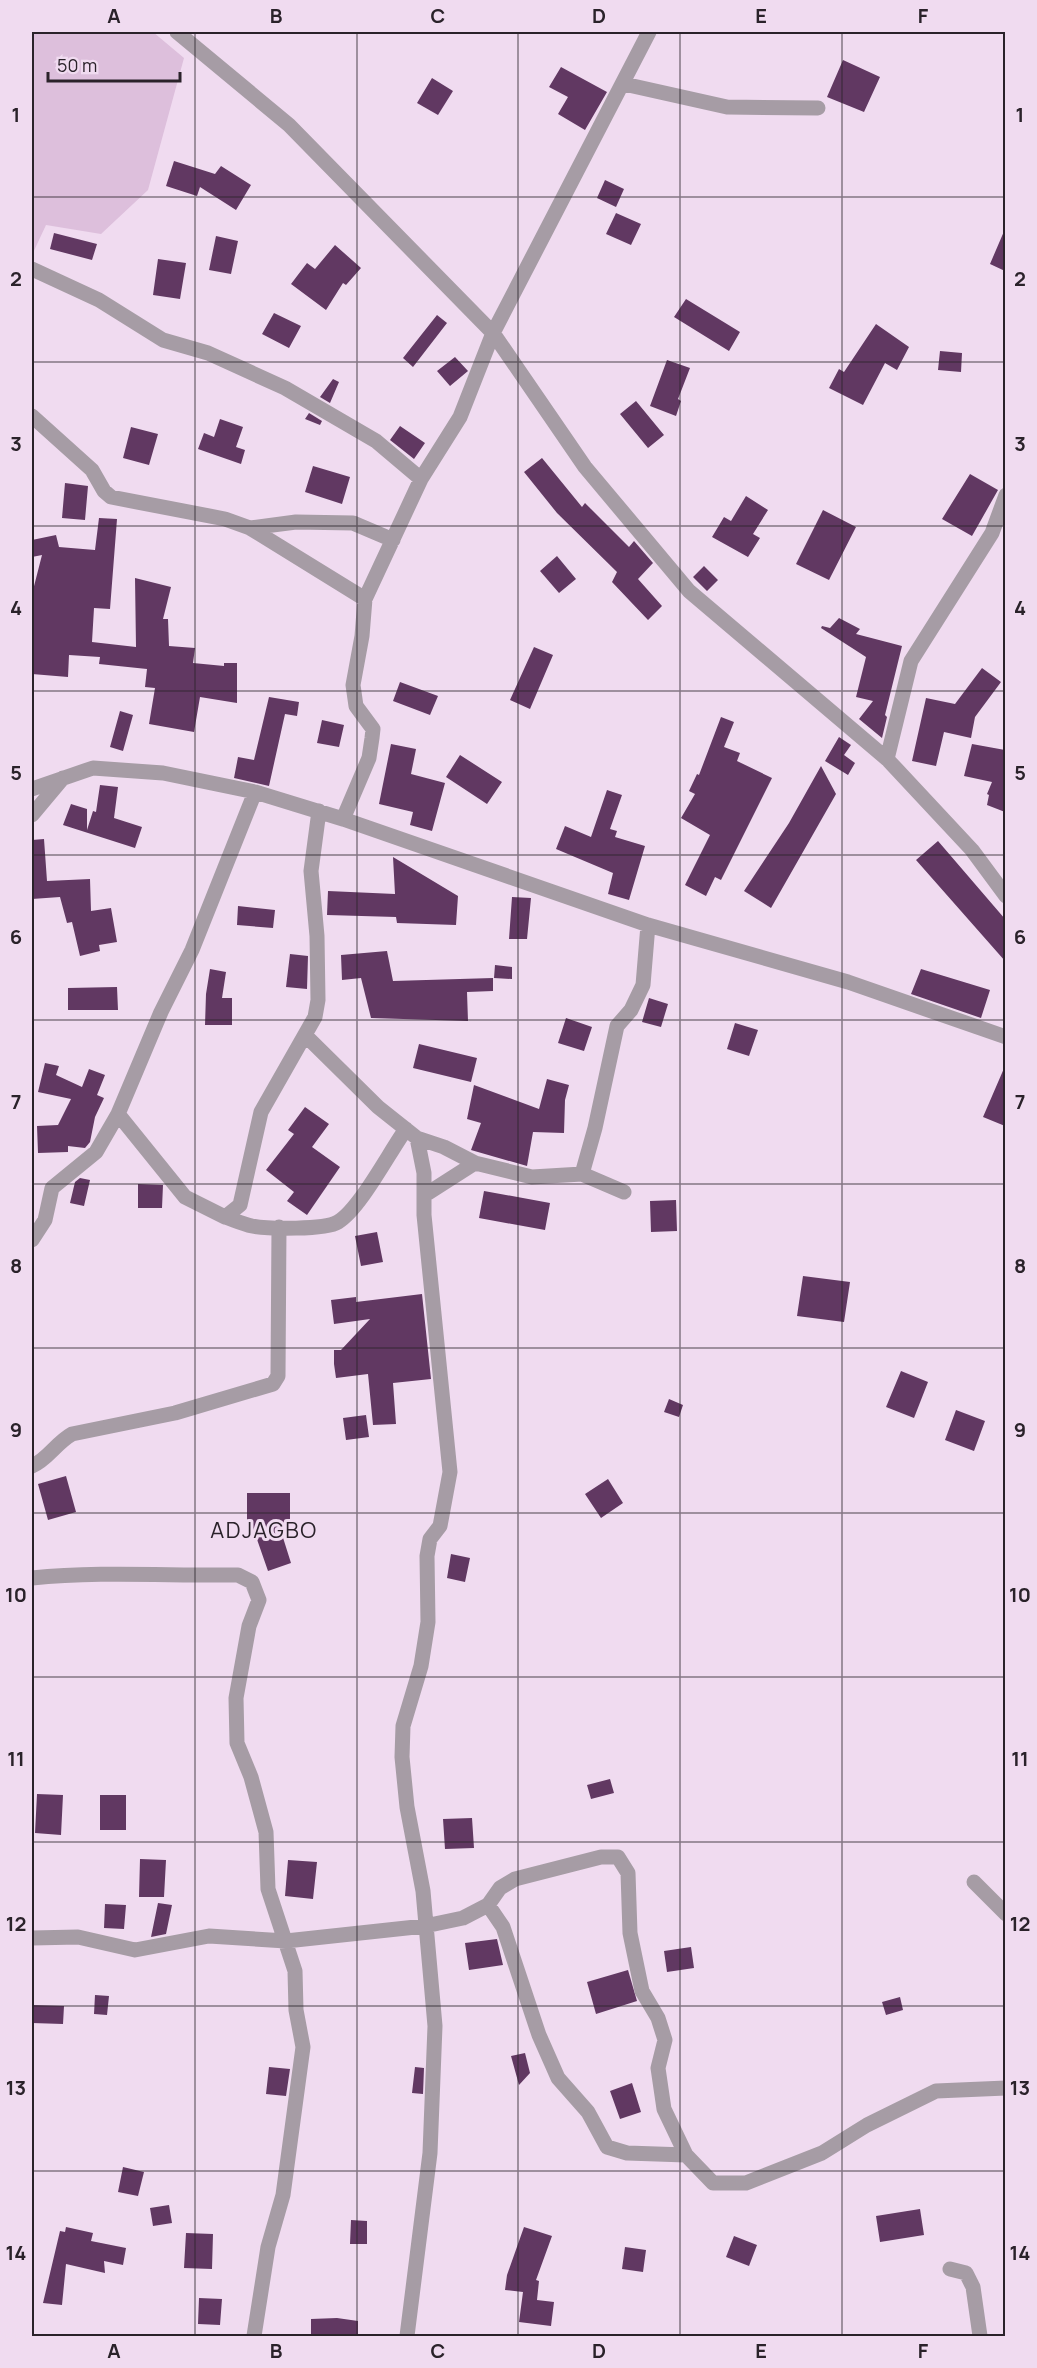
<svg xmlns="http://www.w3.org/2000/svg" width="1037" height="2368" font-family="Manrope,sans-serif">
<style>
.green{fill:#ddbfdc}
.building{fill:#613862}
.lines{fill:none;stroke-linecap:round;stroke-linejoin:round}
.street{stroke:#a69ca5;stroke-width:15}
.grid{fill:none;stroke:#2a222a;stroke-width:1.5;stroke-opacity:0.55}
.labels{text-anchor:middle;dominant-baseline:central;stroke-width:6;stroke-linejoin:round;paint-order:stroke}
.quarter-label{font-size:22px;letter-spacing:1.5px;fill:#2a222a;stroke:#f0dbf0}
.neatline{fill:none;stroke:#2a222a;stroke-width:2}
.grid-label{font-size:20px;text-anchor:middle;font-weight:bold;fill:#2a222a}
</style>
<rect width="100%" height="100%" fill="#f0dbf0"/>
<path class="green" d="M32 32H153L184 58 148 190 101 234 46 225 32 255Z"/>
<path class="building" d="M843 60 880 77 864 112 827 97Z
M561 67 607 92 585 130 558 114 568 97 549 87Z
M432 78 453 91 438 115 417 103Z
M174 161 215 174 221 166 251 185 236 210 200 187 197 196 166 186Z
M605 180 624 189 616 207 597 198Z
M616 213 641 224 631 245 606 234Z
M1005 229V271L990 264Z
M54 233 97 244 92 260 50 249Z
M216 236 238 241 231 274 209 270Z
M335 245 361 268 346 285 343 283 326 310 291 284 307 263 315 269Z
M158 259 186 263 180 299 153 295Z
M686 299 740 332 729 351 674 317Z
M274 313 301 326 289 348 262 334Z
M437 315 447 323 413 367 403 358Z
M876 324 909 347 897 370 885 363 863 405 829 388 839 369 844 372Z
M940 351 962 353 961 372 938 370Z
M455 357 468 371 450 386 437 371Z
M667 360 690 368 678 399 681 401 676 416 650 406Z
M333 379 339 382 330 403 320 397Z
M636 401 664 435 648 448 620 414Z
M309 413 322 421 320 425 305 419Z
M220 419 243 427 236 447 245 450 241 464 198 449 204 433 214 437Z
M400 426 425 443 414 459 390 440Z
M131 427 158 434 149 465 123 458Z
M542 458 582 507 585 503 629 547 634 541 653 563 638 579 662 606 648 620 612 582 617 572 557 513 524 472Z
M313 466 350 477 342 504 305 492Z
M970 474 998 490 972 536 942 519Z
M65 483 88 486 85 520 62 518Z
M746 496 768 510 753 534 760 538 748 557 712 537 724 517 731 521Z
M823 510 856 527 829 580 796 564Z
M99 518 117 519 110 609 94 608 92 642 136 647 135 578 171 587 163 619H168L169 646 195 648 193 663 224 666V663H237V703L200 697 194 732 149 724 155 688 145 687 147 669 99 664 100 657 69 655 68 677 32 674V594L42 555 32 557V540L56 535 59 547 95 550Z
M557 556 576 579 559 593 540 571Z
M704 566 718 580 707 591 693 577Z
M839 618 860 629 856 634 902 646 885 715 887 717 882 738 859 719 873 701 856 697 866 657 821 628 822 626 830 628Z
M534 647 553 655 530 709 510 700Z
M982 668 1001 682 975 717 971 738 944 732 936 766 912 761 926 698 955 704Z
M400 682 438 696 430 715 393 701Z
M269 697 299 702 297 716 285 714 269 786 234 778 238 757 254 760Z
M120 711 133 715 123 751 110 747Z
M721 717 734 722 724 747 740 753 737 761 772 778 721 880 715 877 706 896 685 885 710 835 681 818 695 794 689 791 697 774 699 775Z
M322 720 344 725 339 747 317 743Z
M839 737 851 745 844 755 855 763 848 775 825 761Z
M391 744 416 749 411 774 445 783 432 831 410 825 413 812 379 804Z
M972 744 1005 750V812L987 805 989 795 987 794 992 782 964 776Z
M460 755 502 782 487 804 446 777Z
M821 766 836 794 771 908 744 891 789 823Z
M100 785 118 787 114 818 142 827 135 848 63 825 71 804 87 809V830L93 811 96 812Z
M607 790 622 795 610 829 617 831 615 837 645 846 629 900 608 894 613 873 556 849 565 826 591 837Z
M44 839 47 881 90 879 91 911 111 908 117 942 99 945 100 951 80 956 72 922 67 923 60 897 32 899V840Z
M938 841 1005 919V961L916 860Z
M393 857 458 896 456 925 397 923 396 917 327 915 328 891 395 894Z
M512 897 531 898 527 939H509Z
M238 906 275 910 273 928 237 925Z
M387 951 393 981 493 978V991L467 992 468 1021 371 1018 361 978 342 980 341 955Z
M290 954 308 956 307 989 286 987Z
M495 965 512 967V979L494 978Z
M210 969 226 972 222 998H232V1025H205L206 994Z
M921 969 990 990 981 1018 911 994Z
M117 987 118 1010H68V988Z
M649 998 668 1004 661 1027 642 1022Z
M566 1018 592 1027 584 1051 558 1043Z
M735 1023 758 1030 749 1056 727 1049Z
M419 1044 477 1058 471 1082 413 1068Z
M45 1063 59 1066 56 1075 82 1087 89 1069 105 1075 97 1095 104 1098 95 1117 90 1142 85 1148 68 1146V1152L38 1153 37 1126 58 1125 71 1099 38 1092Z
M1005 1066V1126L983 1117Z
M547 1079 569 1085 565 1100 564 1133 533 1132 527 1166 471 1150 481 1123 467 1119 474 1085 539 1109Z
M305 1107 329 1124 312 1147 340 1167 307 1215 287 1201 294 1192 266 1170 294 1134 288 1130Z
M80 1178 90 1180 84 1206 70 1203 75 1182Z
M138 1184 163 1185 162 1208H138Z
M484 1191 550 1203 545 1230 479 1218Z
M676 1200 677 1231 651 1232 650 1201Z
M377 1232 383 1262 361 1266 355 1236Z
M803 1276 850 1282 844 1322 797 1316Z
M422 1294 431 1379 393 1383 396 1424 373 1425 368 1374 336 1378 334 1364V1350H341L370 1319 334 1324 331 1300 356 1297V1302Z
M901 1371 928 1382 914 1418 886 1407Z
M669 1399 683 1405 679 1417 664 1412Z
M956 1410 985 1421 974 1451 945 1440Z
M366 1415 369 1437 346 1440 343 1418Z
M66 1476 76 1512 48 1520 38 1484Z
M608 1479 623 1503 601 1518 585 1494Z
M247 1493H290V1525H279L291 1563 268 1571 252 1525H247Z
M451 1554 470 1558 465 1582 447 1578Z
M610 1779 614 1793 591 1799 587 1785Z
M37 1794 63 1795 61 1835 35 1833Z
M100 1795H126V1830H100Z
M472 1818 474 1848 445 1849 443 1819Z
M140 1859 166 1860 164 1897H139Z
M288 1860 317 1862 313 1899 285 1896Z
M158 1903 172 1905 166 1934 151 1937Z
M105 1904 126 1905 124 1929 104 1928Z
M497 1939 503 1965 469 1970 465 1943Z
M691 1947 694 1968 667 1972 664 1951Z
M628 1970 637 2001 596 2014 587 1982Z
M95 1995 109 1996 107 2015 94 2014Z
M900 1997 903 2010 886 2015 882 2002Z
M32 2005 64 2006 63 2024 32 2023Z
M525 2053 530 2073 519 2085 511 2056Z
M269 2067 290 2069 286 2096 266 2094Z
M415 2067 424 2068 423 2094 412 2093Z
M632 2083 641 2112 620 2119 610 2091Z
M123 2167 144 2172 138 2196 118 2192Z
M169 2205 172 2223 153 2226 150 2208Z
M920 2209 924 2235 880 2242 876 2216Z
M351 2220 367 2221V2244H350Z
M66 2227 93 2233 91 2241 126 2248 123 2265 104 2261 105 2273 66 2264 62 2305 43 2303 60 2231 65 2232Z
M524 2227 552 2236 536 2280 539 2281 537 2300 554 2302 551 2326 519 2322 523 2292 505 2290 507 2275Z
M186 2233 213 2234 212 2269 184 2268Z
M734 2236 757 2245 749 2266 726 2257Z
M625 2247 646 2250 643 2272 622 2269Z
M199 2298 222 2299 220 2325 198 2324Z
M337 2318 358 2321V2334L311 2337V2319Z"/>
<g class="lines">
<path class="street" d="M177 32 289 125 493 333 585 467 689 591 887 759 972 850 1006 896
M624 84 727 107 818 108
M32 269 99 300 163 340 208 353 285 388 376 441 421 479
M32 416 92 470 104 491 111 497 225 519 250 528 365 599
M250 528 296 522 353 523 393 540
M887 759 911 661 992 533 1006 495
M32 789 93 768 163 773 255 792 343 819 648 925 848 982 1006 1037
M32 815 63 778
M343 819 369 758 372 738 373 729 356 706 353 685 362 636 365 599 421 479 460 417 493 333 649 32
M305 1035 378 1107 417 1138 444 1147 475 1163 532 1177 582 1174 624 1192
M118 1114 185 1197 225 1217 240 1205 261 1112 315 1017 318 1000 317 936 311 871 319 811
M582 1174 595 1128 617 1026 631 1010 643 985 648 925
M425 1195 475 1163
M225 1217C234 1220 243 1224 252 1226 268 1229 325 1230 338 1222 360 1209 390 1151 406 1129
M32 1240 45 1220 52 1188 96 1152 118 1114 161 1012 192 950 255 792
M32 1466C47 1460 56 1443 72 1434L175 1413 273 1384 278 1376 279 1227
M32 1578C101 1571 169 1576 238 1575L252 1582 259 1600 249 1626 236 1698 237 1743 251 1777 266 1832 268 1889 295 1971 296 2010 303 2047 283 2195 268 2247 254 2336
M974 1882 1006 1914
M488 1905 503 1927 539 2035 558 2078 588 2112 607 2147 627 2153 686 2155
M32 1938 78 1937 135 1950 209 1936 286 1941 425 1926 463 1918 488 1905 500 1888 515 1879 601 1857H618L628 1873 630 1933 642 1991 658 2018 665 2040 658 2068 664 2109 686 2155 713 2183H746L822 2153 867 2125 936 2091 1006 2088
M950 2269 966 2273 973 2287 980 2336
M407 2336 430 2153 435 2026 423 1891 407 1807 402 1757 403 1726 421 1666 428 1622 427 1556 430 1539 440 1526 450 1472 424 1215V1173L417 1138"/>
</g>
<path class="grid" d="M195 32V2336M357 32V2336M518 32V2336M680 32V2336M842 32V2336M32 197H1006M32 362H1006M32 526H1006M32 691H1006M32 855H1006M32 1020H1006M32 1184H1006M32 1348H1006M32 1513H1006M32 1677H1006M32 1842H1006M32 2006H1006M32 2171H1006"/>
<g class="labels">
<g class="quarter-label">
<text x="264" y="1530">ADJAGBO</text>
</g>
</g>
<rect width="1037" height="2368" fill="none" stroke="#f0dbf0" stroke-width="66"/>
<path d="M48 72v9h132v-9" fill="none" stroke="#2a222a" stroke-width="3"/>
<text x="57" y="72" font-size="18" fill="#2a222a" stroke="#f0dbf0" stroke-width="4.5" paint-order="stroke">50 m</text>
<rect x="33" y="33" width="971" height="2302" class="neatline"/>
<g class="grid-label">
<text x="114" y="23">A</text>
<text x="276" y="23">B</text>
<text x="438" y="23">C</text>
<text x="599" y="23">D</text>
<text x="761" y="23">E</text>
<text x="923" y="23">F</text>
<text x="16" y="122">1</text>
<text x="1020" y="122">1</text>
<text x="16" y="286">2</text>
<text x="1020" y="286">2</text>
<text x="16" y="451">3</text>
<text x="1020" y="451">3</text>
<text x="16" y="615">4</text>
<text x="1020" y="615">4</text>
<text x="16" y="780">5</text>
<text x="1020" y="780">5</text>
<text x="16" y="944">6</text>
<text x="1020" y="944">6</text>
<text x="16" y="1109">7</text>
<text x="1020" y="1109">7</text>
<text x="16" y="1273">8</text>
<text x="1020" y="1273">8</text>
<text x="16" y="1437">9</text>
<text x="1020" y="1437">9</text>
<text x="16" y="1602">10</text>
<text x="1020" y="1602">10</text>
<text x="16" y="1766">11</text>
<text x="1020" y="1766">11</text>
<text x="16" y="1931">12</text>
<text x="1020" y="1931">12</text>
<text x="16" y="2095">13</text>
<text x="1020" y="2095">13</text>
<text x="16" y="2260">14</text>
<text x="1020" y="2260">14</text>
<text x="114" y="2358">A</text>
<text x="276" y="2358">B</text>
<text x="438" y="2358">C</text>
<text x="599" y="2358">D</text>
<text x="761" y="2358">E</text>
<text x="923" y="2358">F</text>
</g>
</svg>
